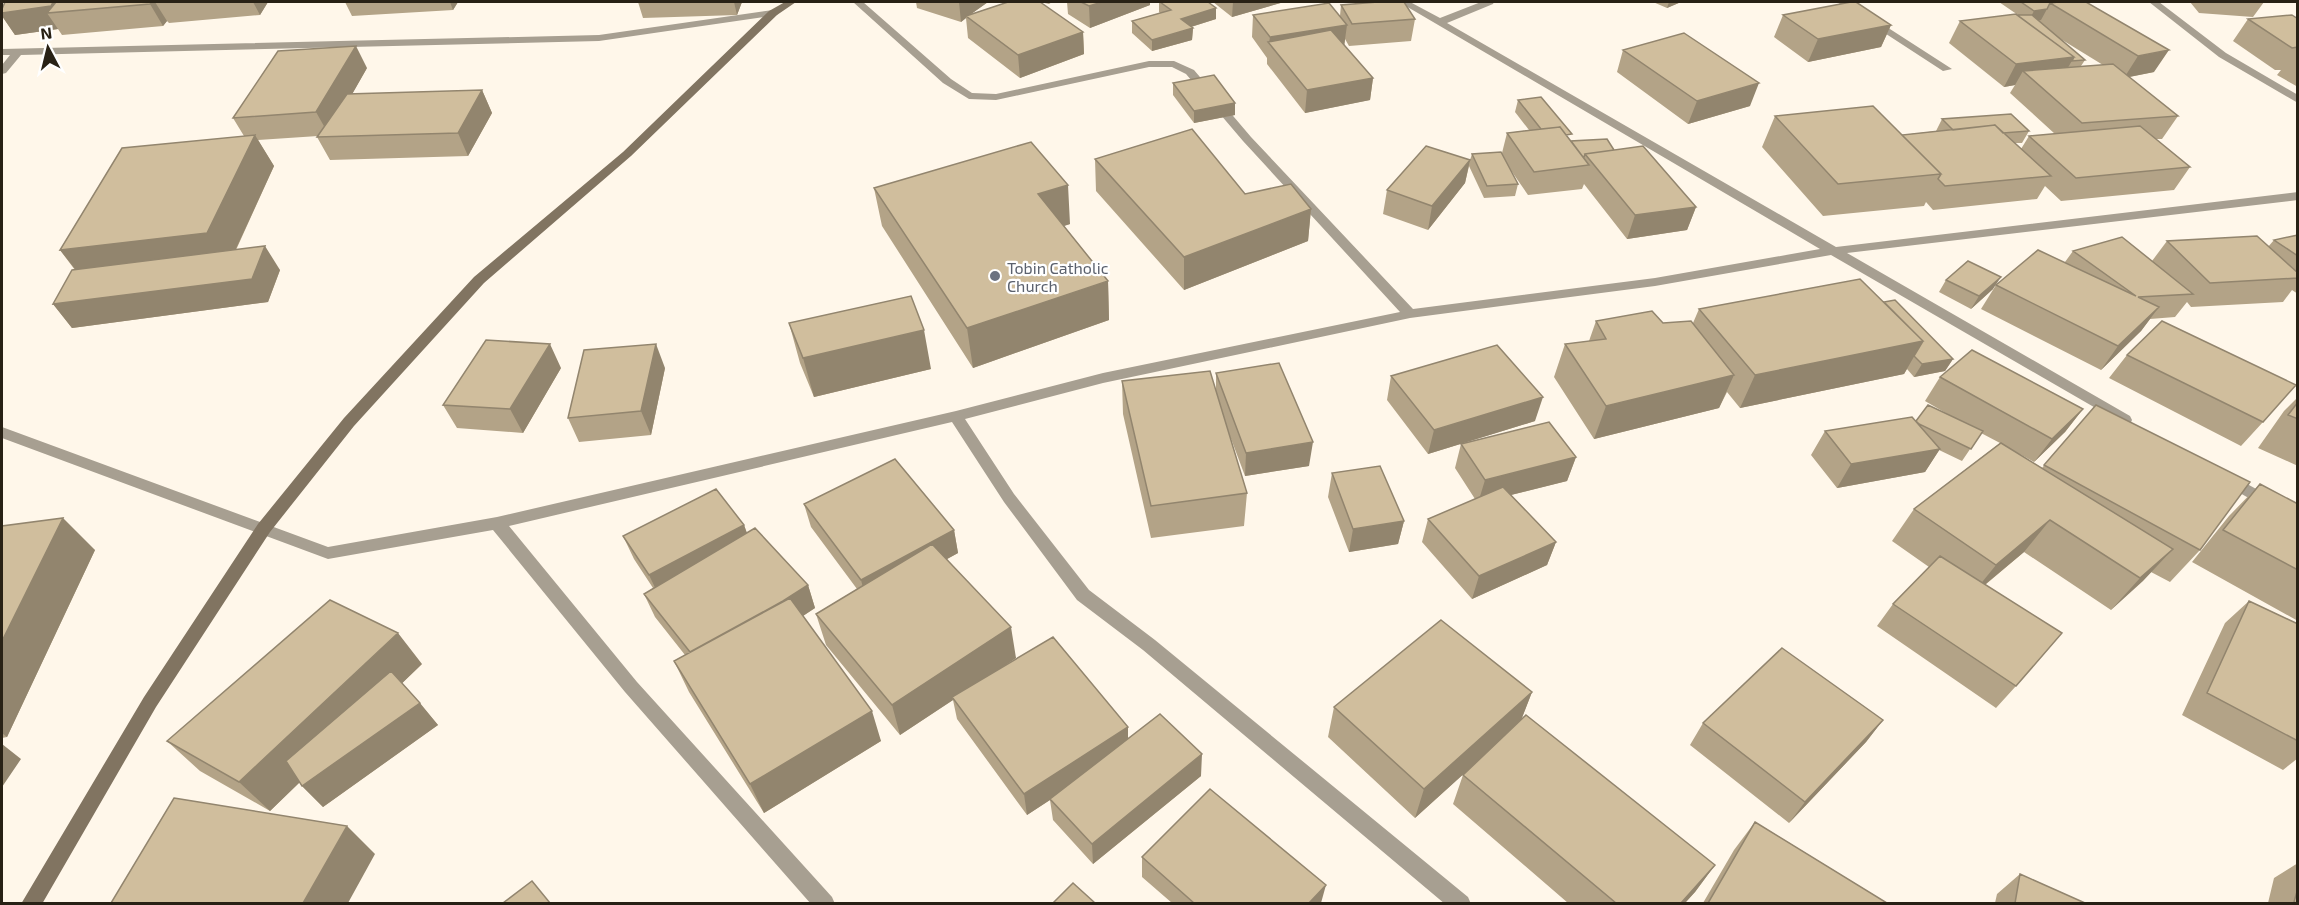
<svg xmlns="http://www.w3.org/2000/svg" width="2299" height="905" font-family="'Exo 2',sans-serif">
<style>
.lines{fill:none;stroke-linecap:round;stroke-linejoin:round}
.street{fill:#a79f91;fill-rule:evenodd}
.secondary{fill:#817461;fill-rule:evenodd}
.wall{fill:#b3a387;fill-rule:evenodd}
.shaded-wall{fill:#92856e}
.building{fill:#d0be9d;stroke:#92856e;stroke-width:1.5}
.worship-dot{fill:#6b7280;stroke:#fff;stroke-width:2}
.labels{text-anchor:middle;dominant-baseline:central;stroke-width:4.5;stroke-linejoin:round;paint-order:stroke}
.worship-label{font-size:16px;fill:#5b616d;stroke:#fff;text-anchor:start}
</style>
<rect width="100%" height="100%" fill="#fff7ea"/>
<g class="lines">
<path class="street" d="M853 2H863L951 79 972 93 996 94 1149 61H1174L1194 70 1251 137 1413 309 1655 278 1820 249 1399 2H1410L1440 18 1481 2H1494L1493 4 1447 23 1836 247 2298 192V200L1847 253 2130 416 2132 420 2130 424 2125 425 1831 255 1655 286 1410 318 1103 383 965 419 1014 494 1089 590 1155 640 1468 897 1471 904H1445L1143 650 1077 600 1004 502 952 422 509 526 637 682 832 897 835 904H811L625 692 493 530 328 559 2 438V427L328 547 497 517 956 411 1103 373 1400 312 1243 141 1186 74 1172 67H1149L996 100 969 99 943 83Z
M1837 2H1848L1952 69 1943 71Z
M2149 2H2159L2226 53 2298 95V103L2219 57Z
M773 10 778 13 777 15 599 41 21 55 6 73 2 74V65L10 55H2V49L599 35Z
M2229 474 2298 512V526L2224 484 2221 480 2224 476Z"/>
<path class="secondary" d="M785 2H796L777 15 631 156 484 283 354 426 270 532 156 707 42 904H21L144 697 258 524 344 418 474 277 623 152 769 11Z"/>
</g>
<path class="wall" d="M5 2H268L260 15 169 23 167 21 163 26 62 35 58 29 15 35 2 16V9Z
M345 2H458L453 10 352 16Z
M638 2H742L737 15 643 18Z
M916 2H988L971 14 1008 2H1052L1049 4 1040 2 1083 32 1084 54 1020 78 968 38 966 18 961 22 917 8Z
M1067 2H1150V5L1090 28 1068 14Z
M1159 2H1208L1216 8V19L1191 27 1193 28 1192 40 1152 51 1132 33V21L1160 13 1159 12Z
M1213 2H1284L1232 17Z
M1653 2H1681L1667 8Z
M1999 2H2050L2052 3 2086 2 2154 72 2129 77 2178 116 2162 139H2156L2190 167 2174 190 2061 201 2045 186 2037 199 1933 210 1926 202 1924 206 1823 216 1762 147 1775 116 1902 135 1936 131 1942 119 2029 131 2022 143H2015L2021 149 2029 136 2055 134 2010 93 2015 85 2004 87 1949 43 1960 21 2018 15ZM2059 38 2103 65 2081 66 2085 60Z
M2190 2H2264L2253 17 2199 13Z
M1341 5 1415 19 1411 41 1349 46 1345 39 1344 46 1373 78 1370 100 1305 113 1267 64V58L1252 37 1253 15 1340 16Z
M1783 15 1891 25 1881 47 1808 62 1774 37Z
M2248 19H2298V87L2277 75 2281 70H2275L2233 41Z
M1623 50 1750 106 1688 124 1617 72Z
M367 68 352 94 482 90 492 113 468 156 330 160 317 137 318 136 258 140 274 166 236 250 280 270 268 302 72 328 53 304 75 270 60 250 244 136 233 118Z
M1173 83 1235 103V115L1194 123 1173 95Z
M1518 100 1571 141 1614 150 1696 207 1687 230 1627 239 1584 184 1582 189 1528 195 1510 169 1518 184 1515 196 1484 198 1469 166 1465 183 1428 230 1383 214 1387 190 1470 160 1472 154 1502 153 1507 133 1529 130 1515 112Z
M1095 159 1311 209 1308 241 1184 290 1096 191Z
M874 188 1070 224 1064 226 1108 281 1109 320 973 368 882 226Z
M2298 235V294L2292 290 2283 302 2191 307 2187 302 2175 317 2150 319 2141 331 2101 370 1981 309 1996 285 2065 262 2073 251 2152 261 2167 241 2268 247 2274 240Z
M1946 280 1993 289 1971 309 1939 292Z
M1884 302 1953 359 1945 371 1914 377 1907 369 1904 374 1740 408 1727 392 1719 408 1594 439 1554 377 1565 344 1589 341 1596 321 1663 323H1693L1699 309Z
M789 323 931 369 814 397 800 363Z
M2127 355 2263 422 2241 446 2109 378Z
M561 368 523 433 457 428 443 405Z
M665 368 651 435 579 442 568 418Z
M1216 373 1309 466 1245 476 1230 436 1247 493 1244 526 1151 538 1123 414 1122 381 1216 389Z
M1391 376 1535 421 1428 454 1387 400Z
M1940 377 2083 409 2065 432 2034 462 2018 453 2042 468 2096 405 2200 550 2170 582 2151 572 2111 610 2024 552 1985 585 2016 686 1996 708 1877 626 1893 604 1929 567 1892 541 1914 509 2000 443 1981 433 1962 461 1939 450 1925 472 1837 488 1811 455 1825 431 1916 421 1956 419 1925 401Z
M2298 397V466L2258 448 2284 411Z
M1461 444 1576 457 1567 481 1511 495 1556 542 1547 565 1472 599 1422 542 1428 519 1475 499 1455 468Z
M1332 473 1404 521 1398 544 1349 552 1328 497Z
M2260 484 2298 504V621L2192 562 2229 516Z
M804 504 954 530 958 553 947 559 1016 658 993 673 1128 739 1201 776 1093 864 1053 820 1050 800 1027 815 957 719 953 700 900 735 826 645 816 614 857 589 811 527Z
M744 525 747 533 808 585 815 608 803 616 881 741 764 813 689 692 674 661 685 655 655 617 644 594 653 588 634 559 623 536Z
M2 526 95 550 7 737 2 738Z
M2249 601 2298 624V758L2283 770 2182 715 2225 623Z
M422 664 402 683 438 725 323 807 302 786 300 782 270 811 200 771 167 741Z
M1532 692 1521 720 1715 865 1695 892 1685 903H1568L1453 804 1463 775 1481 758 1415 818 1328 737 1334 707Z
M1883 720 1866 742 1789 823 1690 745 1703 723Z
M1755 822 1887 903H1703L1734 850Z
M1142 857 1321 903H1172L1142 877Z
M2298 863V903H2268L2274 878Z
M2020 874 2085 903H1995L1997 894Z"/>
<path class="shaded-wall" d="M53 2H76L47 13 58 29 15 35 2 16V13Z
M152 2H155L167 21 163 26 150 4Z
M253 2H268L260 15Z
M450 2H458L453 10Z
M734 2H742L737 15Z
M959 2H988L967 17 966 16V18L961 22Z
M1102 2H1150V5L1090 28 1089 6Z
M1233 2H1284L1232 17Z
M1669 2H1681L1667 8Z
M1216 8V19L1181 30V19Z
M2047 9 2041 20 2028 22 2034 11Z
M1347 25 1344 47 1269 43 1270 37Z
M1891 25 1881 47 1808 62 1818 39Z
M1193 28 1192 40 1152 51V40Z
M1083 32 1084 54 1020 78 1018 55Z
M356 46 367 68 329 135 316 112Z
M2169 50 2154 72 2124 78 2138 56Z
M2074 57 2061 80 2023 71 2015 85 2004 87 2016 64Z
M1373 78 1370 100 1305 113 1307 90Z
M1759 83 1750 106 1688 124 1697 101Z
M482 90 492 113 468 156 458 133Z
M1235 103V115L1194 123V111Z
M255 135 274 166 228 266 86 283 60 250Z
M1470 160 1465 183 1428 230 1432 206Z
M1068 185 1070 224 1041 233 1038 194Z
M1696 207 1687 230 1627 239 1635 215Z
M1311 209 1308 241 1184 290V257Z
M265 246 280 270 268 302 72 328 53 304Z
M2001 277 1993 289 1971 309 1979 296Z
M1108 281 1109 320 973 368 967 328Z
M2159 307 2141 331 2101 370 2118 346Z
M924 330 931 369 814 397 803 358Z
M1923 341 1904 374 1740 408 1755 375Z
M550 344 561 368 523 433 510 409Z
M656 344 665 368 651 435 641 411Z
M1953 359 1945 371 1914 377 1922 364Z
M1734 375 1719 408 1594 439 1606 406Z
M1543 397 1535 421 1428 454 1434 430Z
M2083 409 2065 432 2034 462 2052 439Z
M1313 442 1309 466 1245 476 1246 453Z
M1940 449 1925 472 1837 488 1851 464Z
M1576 457 1567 481 1478 503 1485 480Z
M63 518 95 550 7 737 2 733V641Z
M2050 520 2024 552 1970 597 1996 565Z
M1404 521 1398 544 1349 552 1353 529Z
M744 525 752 548 660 598 649 575Z
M954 530 958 553 867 603 861 580Z
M1556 542 1547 565 1472 599 1479 576Z
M2173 549 2143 581 2111 610 2140 578Z
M808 585 815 608 705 680 694 657Z
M1011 627 1016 658 954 700 952 697 953 700 900 735 892 705Z
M398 633 422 664 270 811 239 782Z
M1532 692 1520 723 1415 818 1424 789Z
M420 703 438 725 323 807 302 786Z
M872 711 881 741 764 813 750 784Z
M1883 720 1866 742 1789 823 1805 802Z
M1128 727V749L1027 815 1024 794Z
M2 744 21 759 2 787Z
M1202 754 1201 776 1093 864 1092 844Z
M347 826 375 854 348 903H303Z
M1715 865 1695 892 1685 903H1681Z
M1326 885 1321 903H1309Z"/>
<path class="building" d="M5 2H53L51 6 2 13V9Z
M56 2H152L150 4 47 13Z
M1008 2H1040L1083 32 1018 55 966 16Z
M1081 2H1102L1089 6Z
M1160 2H1208L1216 8 1181 19 1193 28 1152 40 1132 21 1171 10Z
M1378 2H1404L1415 19 1352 24 1341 5Z
M1851 2H1856L1891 25 1818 39 1783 15Z
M2021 2H2050L2052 3H2050L2047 9 2034 11Z
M2059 2H2086L2169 50 2138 56 2050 3Z
M1329 3 1347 25 1270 37 1253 15Z
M2016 14 2074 57 2016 64 1960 21Z
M2017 15H2032L2085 60 2072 61 2074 57Z
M2292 15 2298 19V47L2292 48 2248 19Z
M1331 30 1373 78 1307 90 1268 42Z
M1684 33 1759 83 1697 101 1623 50Z
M356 46 316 112 233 118 278 51Z
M2113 64 2178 116 2082 123 2023 71Z
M1214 75 1235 103 1194 111 1173 83Z
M482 90 458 133 317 137 347 94Z
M1541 97 1572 134 1566 135 1560 127 1541 129 1518 100Z
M1873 106 1941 174 1838 184 1775 116Z
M2011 114 2029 131 2003 133 1995 125 1953 130 1942 119Z
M1995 125 2051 176 1945 186 1938 179 1941 174 1902 135Z
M2140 126 2190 167 2076 178 2029 136Z
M1560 127 1589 165 1534 172 1507 133Z
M1192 129 1245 194 1291 184 1311 209 1184 257 1095 159Z
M255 135 207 233 60 250 122 148Z
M1607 139 1614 150 1585 154 1584 157H1583L1571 141Z
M1031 142 1068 185 1038 194 1108 281 967 328 874 188Z
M1426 146 1470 160 1432 206 1387 190Z
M1643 146 1696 207 1635 215 1585 154Z
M1501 152 1518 184 1487 186 1472 154Z
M2298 235V256L2274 240Z
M2257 236 2298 273V278L2210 283 2167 241Z
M2122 237 2193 294 2138 297 2159 307 2118 346 1996 285 2038 250 2136 296 2073 251Z
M265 246 252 279 53 304 72 270Z
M1968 261 2001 277 1979 296 1946 280Z
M1860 279 1923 341 1755 375 1699 309Z
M911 296 924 330 803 358 789 323Z
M1895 300 1953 359 1922 364 1914 356 1923 341 1884 302Z
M1652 311 1663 323 1691 321 1734 375 1606 406 1565 344 1606 339 1596 321Z
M2162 321 2296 385 2263 422 2127 355Z
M486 340 550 344 510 409 443 405Z
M656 344 641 411 568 418 584 350Z
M1497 345 1543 397 1434 430 1391 376Z
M1972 350 2083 409 2052 439 1940 377Z
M1279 363 1313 442 1246 453 1216 373Z
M1210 371 1247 493 1151 506 1122 381Z
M2298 402V419L2288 415Z
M1928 405 1983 431 1971 449 1919 424 1916 421Z
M2096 405 2250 482 2200 550 2044 465Z
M1912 417 1940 449 1851 464 1825 431Z
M1549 422 1576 457 1485 480 1461 444Z
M2001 443 2173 549 2140 578 2050 520 1996 565 1914 509Z
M895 459 954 530 861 580 804 504Z
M1380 466 1404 521 1353 529 1332 473Z
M2260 484 2298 504V570L2223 530Z
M1503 487 1556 542 1479 576 1428 519Z
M716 489 744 525 649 575 623 536Z
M63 518 2 641V526Z
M755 528 808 585 783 601 690 652 644 594Z
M932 544 1011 627 892 705 816 614Z
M1940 556 2062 633 2016 686 1893 604Z
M790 598 872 711 750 784 674 661Z
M330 600 398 633 239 782 167 741Z
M2249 601 2298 624V741L2207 693Z
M1441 620 1532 692 1424 789 1334 707Z
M1053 637 1128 727 1024 794 952 697Z
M1782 648 1883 720 1805 802 1703 723Z
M391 671 420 703 302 786 286 761Z
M1160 714 1202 754 1092 844 1050 799Z
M1526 715 1715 865 1681 903H1616L1463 775Z
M1210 789 1326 885 1309 903H1194L1142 857Z
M174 798 347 826 303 903H111Z
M1755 822 1887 903H1708Z
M2020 874 2085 903H2015Z
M532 881 550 903H503Z
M1073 883 1095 903H1053Z
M2298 888V903H2297L2294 902Z"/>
<circle class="worship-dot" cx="995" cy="276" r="6"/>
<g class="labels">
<g class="worship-label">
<text x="1007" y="267">Tobin Catholic<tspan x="1007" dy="18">Church</tspan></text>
</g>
</g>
<rect width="2299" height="905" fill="none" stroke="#282115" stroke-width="6"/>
<g transform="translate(48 48) rotate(353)" stroke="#ffffff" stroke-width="4.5" paint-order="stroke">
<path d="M0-4.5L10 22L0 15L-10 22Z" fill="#282115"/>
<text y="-9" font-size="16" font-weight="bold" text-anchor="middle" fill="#282115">N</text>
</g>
</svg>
